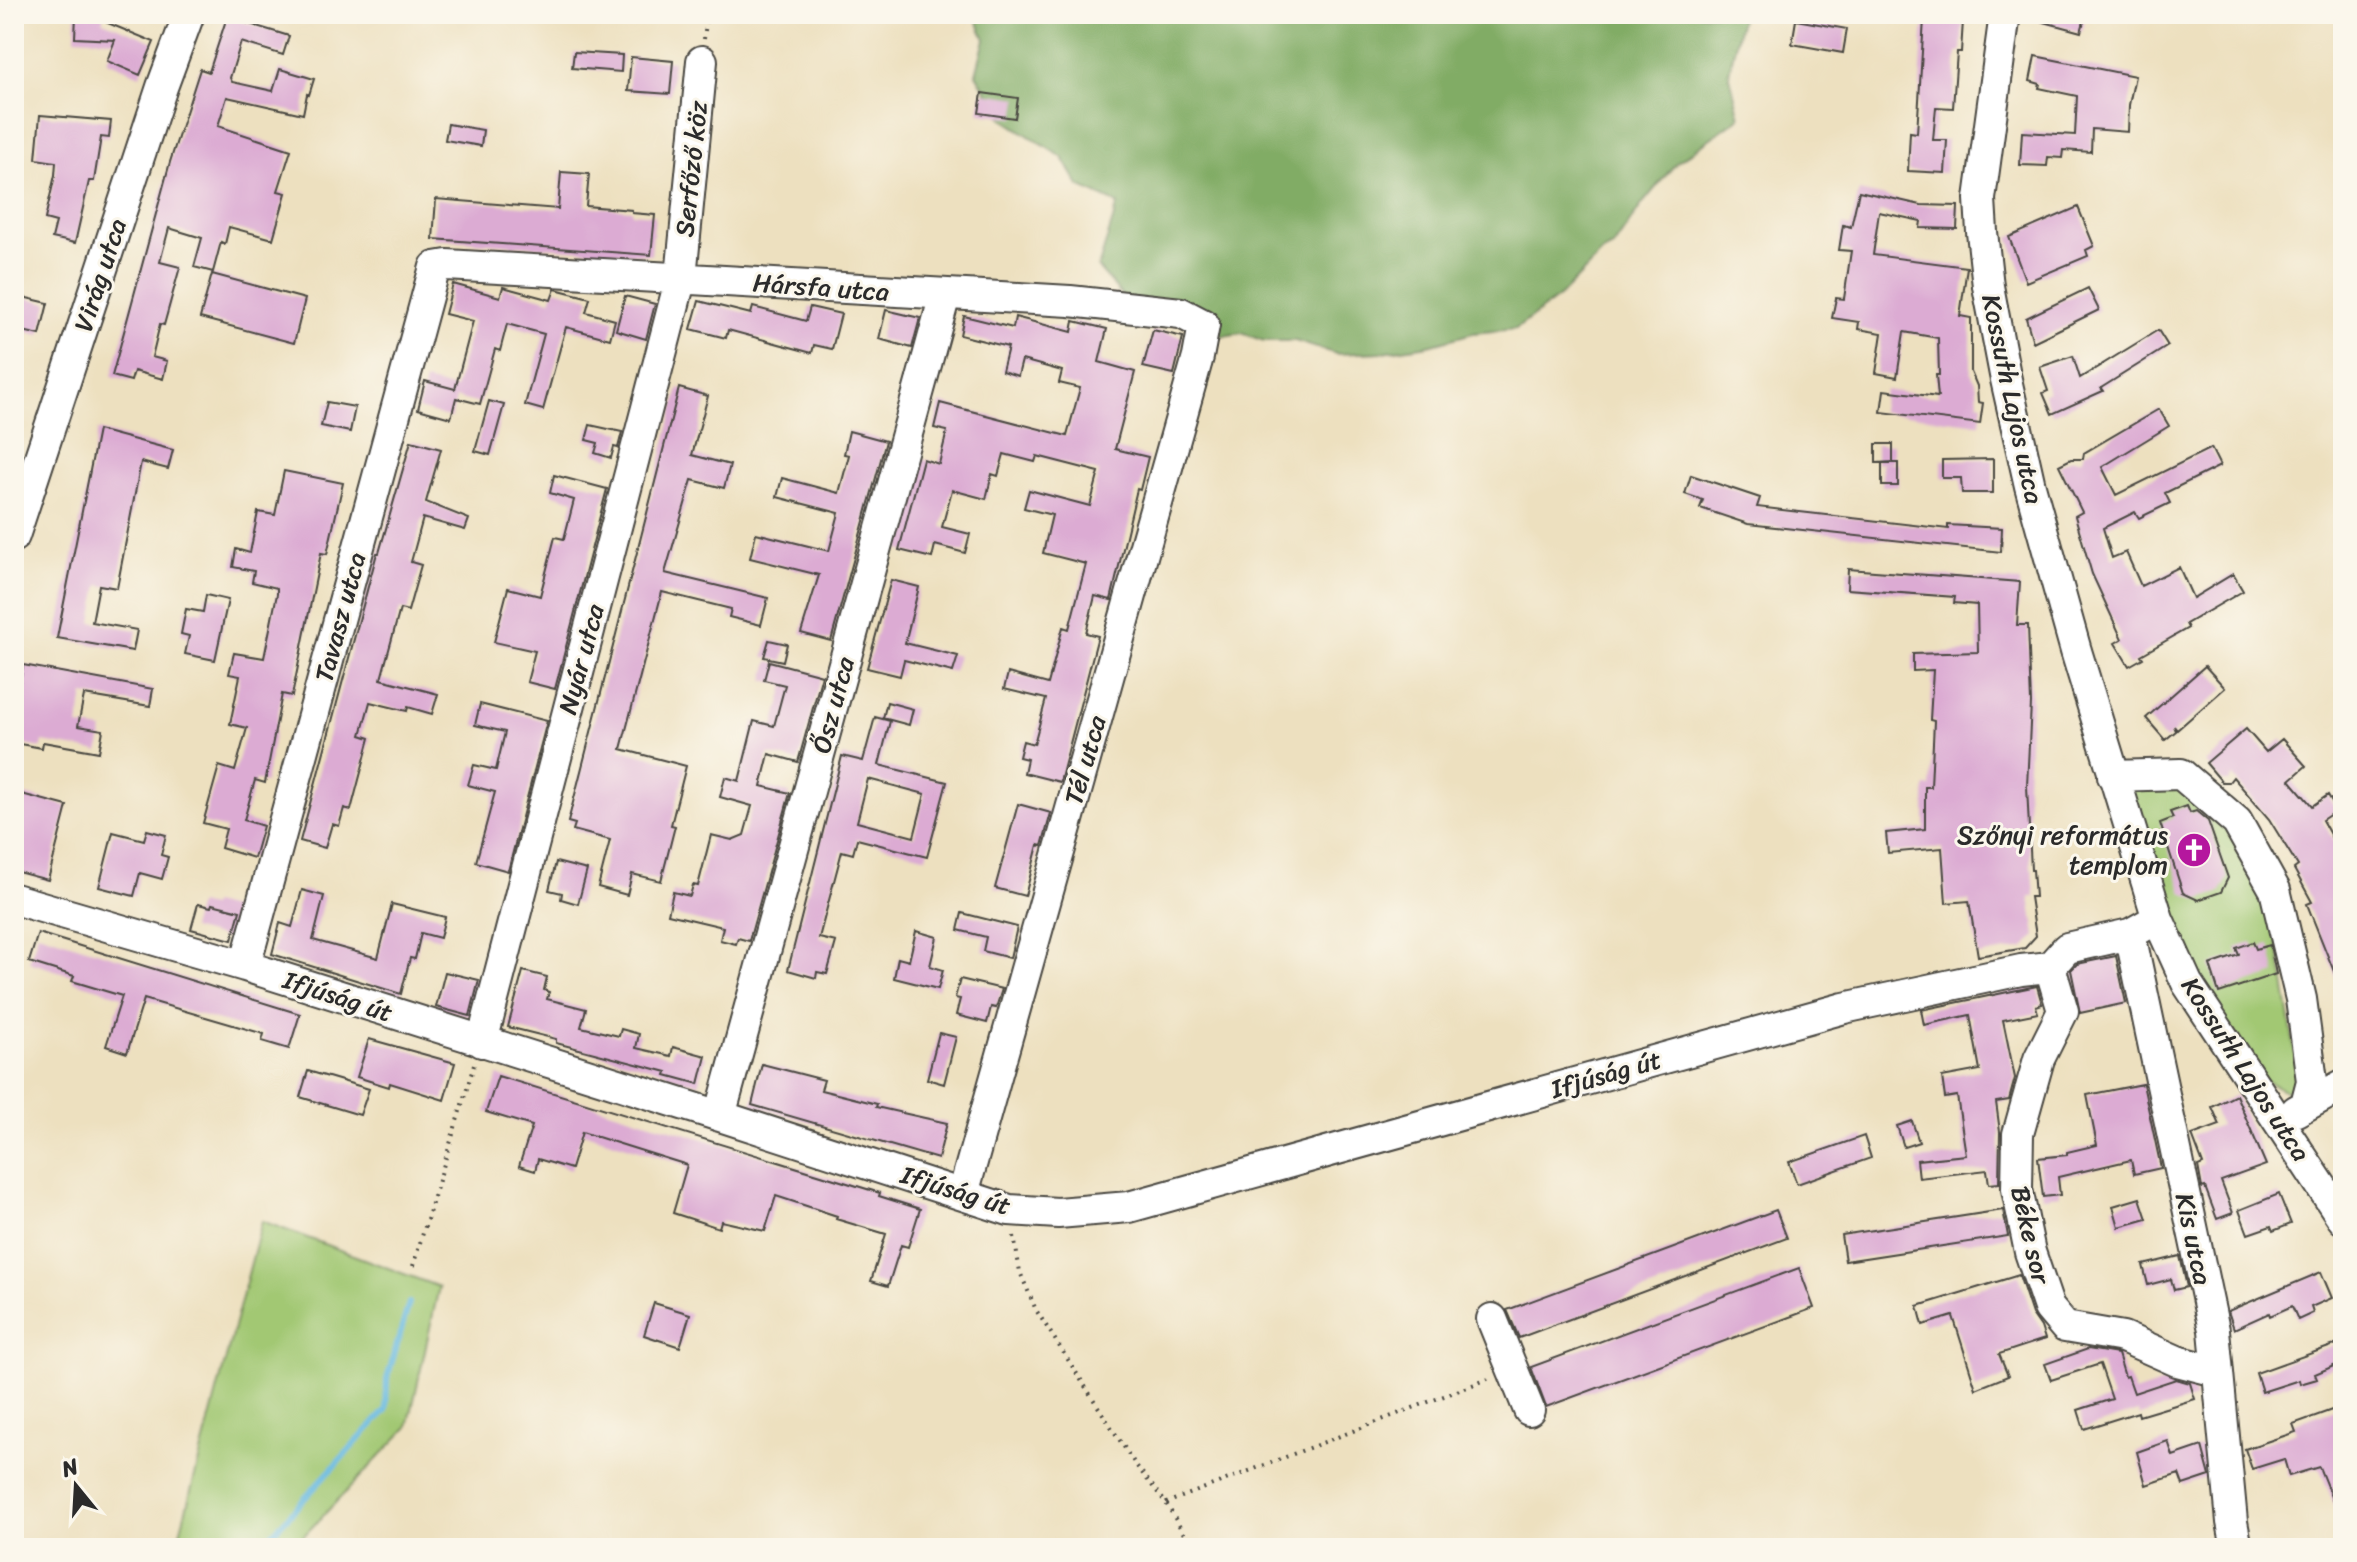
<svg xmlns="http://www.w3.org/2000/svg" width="2357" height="1562" font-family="Sriracha,sans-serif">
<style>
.green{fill:#a2c873;stroke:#667a4f;stroke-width:2}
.forest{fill:#81ac65;stroke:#566c48;stroke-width:2}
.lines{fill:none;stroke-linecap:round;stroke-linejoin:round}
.stream{stroke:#64b8e0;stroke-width:6}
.building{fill:#dcabd3;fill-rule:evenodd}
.minor-casing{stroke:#484641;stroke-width:34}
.path{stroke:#484641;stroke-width:4;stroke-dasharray:2 6;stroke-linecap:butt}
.minor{stroke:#fff;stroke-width:30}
.labels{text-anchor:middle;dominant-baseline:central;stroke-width:6;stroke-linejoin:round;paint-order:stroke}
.street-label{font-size:26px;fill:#2b2b2b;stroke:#fbf7ec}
.poi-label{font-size:26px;fill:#2b2b2b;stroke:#fbf7ec;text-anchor:end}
</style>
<rect width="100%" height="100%" fill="#fbf7ec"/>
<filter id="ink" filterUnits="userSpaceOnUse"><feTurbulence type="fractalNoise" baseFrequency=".0125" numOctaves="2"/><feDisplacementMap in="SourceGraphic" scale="16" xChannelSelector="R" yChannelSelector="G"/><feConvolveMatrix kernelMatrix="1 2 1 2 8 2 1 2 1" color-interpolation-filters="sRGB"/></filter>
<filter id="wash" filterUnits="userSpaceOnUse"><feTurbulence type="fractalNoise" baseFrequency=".006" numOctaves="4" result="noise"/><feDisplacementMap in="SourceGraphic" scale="32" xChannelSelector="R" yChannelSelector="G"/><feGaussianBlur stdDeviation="1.8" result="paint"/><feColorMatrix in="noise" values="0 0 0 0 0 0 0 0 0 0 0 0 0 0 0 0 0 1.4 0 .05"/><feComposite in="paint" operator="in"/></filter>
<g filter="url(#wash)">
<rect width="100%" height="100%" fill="#ede0bf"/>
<path class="green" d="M2128 788 2182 789 2233 833 2275 926 2301 1090 2292 1094 2263 1080 2195 981Z
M262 1221 439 1287 408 1427 292 1548H176Z"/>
<path class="forest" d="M974 14H1742L1729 73 1740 117 1676 163 1643 203 1613 247 1603 252 1560 296 1516 329 1473 333 1429 345 1383 352 1336 354 1295 341H1264L1242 333 1223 336 1196 317 1123 297 1098 268 1118 204 1079 186 1063 158 1003 119 976 74 985 39Z"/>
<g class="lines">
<path class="stream" d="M259 1548 386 1410 387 1379 409 1303"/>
</g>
<g id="blocks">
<path class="building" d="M76 14H103V21L154 42 140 75 107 61 115 40 75 38Z
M2034 14H2086L2081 32 2033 19Z
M227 17 289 36 283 55 241 42 230 78 232 82 273 91 280 69 314 79 309 95 307 94 303 114 227 97 218 126 291 150 278 191 286 193 273 239 229 227 225 244 221 242 213 272 194 267 202 238 169 228 160 262 180 267 164 325 160 324 152 357 167 361 163 379 134 371 131 381 112 376 170 162 200 69 209 72Z
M1924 19 1963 21 1961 52H1957L1953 108 1936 107 1933 140H1947L1945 173 1908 171 1910 132 1917 133Z
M1796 20 1847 29 1843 53 1792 44Z
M574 52 622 55 621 72 572 68Z
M2035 56 2135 76 2129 105 2128 132 2092 129 2091 152 2063 150 2062 158 2048 157 2047 166 2020 165 2022 132 2075 135 2077 96 2039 88 2040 84 2030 81Z
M631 57 673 61 670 94 628 91Z
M982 93 1018 98 1015 118 979 113Z
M40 115 111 121 109 138 101 137 94 181H89L75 243 52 238 56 222 45 219 55 175 56 162 36 159Z
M448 124 483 130 481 146 445 140Z
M561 172 589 174 586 206 632 210V213L655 215 651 255 433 239 436 199 558 209Z
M1859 191 1921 205 1958 206 1957 229 1920 228 1921 221 1879 212 1873 255 1967 267 1960 316 1971 318V372L1977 386 1978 402 1983 403 1980 424 1881 412 1884 390 1938 397 1936 375H1939L1938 338 1904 332 1897 377 1876 373 1882 333 1858 329 1859 322 1832 318 1836 298 1844 299 1851 251 1839 250 1843 225 1851 227Z
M2078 207 2094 246 2086 250 2088 256 2026 282 2009 237Z
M212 274 305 299 294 343 200 318Z
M453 284 500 297 503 287 551 300 555 289 590 298 586 312 615 320 610 339 566 327 543 410 525 405 544 334 507 324 500 351 495 349 480 404 456 398 451 418 418 409 425 381 455 389 473 321 445 314Z
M2088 288 2099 310 2033 342 2026 318Z
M14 295 48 303 40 335 14 329Z
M625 296 655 304 646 339 616 330Z
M699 301 751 314 753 307 806 321 810 307 841 314 832 349 814 345 812 353 728 330 726 338 691 329Z
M886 310 920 318 912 348 879 339Z
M964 316 1013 328 1015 317 1072 332 1074 321 1107 329 1099 362 1135 372 1115 449 1148 457 1140 490 1137 489 1111 600 1095 596 1086 633 1098 636 1060 782 1024 773 1027 759 1019 757 1023 741 1034 744 1046 699 1004 689 1008 673 1048 684 1063 627 1069 629 1086 564 1043 553 1052 515 1024 508 1029 490 1090 506 1099 472 1037 456 1035 462 1004 454 998 476 992 474 986 499 952 490 942 527 970 534 965 553 935 545 932 558 899 550 923 459 939 464 947 431 934 428 940 403 1067 436 1080 388 1059 383 1062 371 1022 360 1018 376 1002 371 1008 347 960 335Z
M1153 330 1183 337 1174 374 1143 367Z
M2158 330 2168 346 2101 388 2103 391 2052 414 2043 393 2048 391 2040 367 2073 356 2080 378Z
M679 388 708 396 692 455 730 465 724 488 692 480 665 573 768 598 761 625 729 617 731 609 662 592 621 749 686 766 671 825 675 826 661 881 632 874 627 895 598 887 610 840 573 830 575 824 568 822Z
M489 401 504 405 490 455 475 451Z
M327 402 355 407 350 432 321 426Z
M2159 409 2169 426 2102 467 2116 495 2211 448 2220 466 2165 493 2170 503 2139 518 2135 512 2103 528 2112 558 2126 552 2141 586 2179 567 2193 598 2233 574 2243 591 2186 624 2188 628 2141 655 2143 658 2129 666 2115 643 2122 639 2092 574 2075 516 2082 512 2059 465 2071 459H2083L2084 453Z
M590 425 622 432 618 448 614 447 611 458 595 453 598 443 586 440Z
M98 430 173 450 168 469 141 462 117 588 99 585 92 622 137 630 133 651 57 638Z
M849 431 886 441 831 641 801 633 819 575 750 558 756 533 829 551 839 513 777 497 782 478 839 493 849 455 844 454Z
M411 441 441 449 426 502 469 519 465 530 423 518 411 562 421 565 408 611 400 609 381 679 438 694 432 714 408 707 407 711 370 702 361 735 370 738 351 810 344 808 339 826 332 824 325 848 300 841 377 553H379Z
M1876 444H1893V462L1876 463Z
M1993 459V493H1962L1961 478H1942V460Z
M1882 463H1898V486H1882Z
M284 471 343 483 327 554 321 553 292 696 282 694 265 783 255 780 244 820 263 826 254 858 221 848 226 829 203 823 219 766 235 771 247 728 230 724 240 676 229 674 234 653 264 658 277 594V588L252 582 254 571 233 567 236 549 250 553 258 512 275 515Z
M554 475 607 489 555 689 527 682 535 651 494 642 508 588 540 596 555 537 564 539 574 500 550 493Z
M1691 475 1760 498 1757 507 1948 529V525L2002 528 2001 552 1748 524 1700 508 1703 500 1685 494Z
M1848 569 2020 582 2017 625H2028L2031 703 2027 786 2031 870H2033L2035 897H2030L2036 936 2025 948 1978 956 1969 901 1946 903 1942 848 1888 853 1886 833 1925 829V787H1931L1934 721 1930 720 1933 670 1913 671V654L1978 652 1977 605 1954 603 1955 597 1847 589Z
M891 580 919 587 905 643 958 656 953 672 904 660 900 676 867 668Z
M206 595 228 600 215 660 185 654 189 636 181 634 186 609 203 612Z
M769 640 787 644 783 661 764 657Z
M769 661 822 675 798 762 769 754 761 786 790 793 749 941 738 938 736 944 720 940 723 927 668 914 673 892 690 896 693 885 698 886 711 835 732 840 744 835 752 806 720 797 725 777 739 781 754 721 774 726 785 685 764 680Z
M23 665 153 689 150 706 84 695 78 726 103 730 99 752 43 742 42 748 14 743V717Z
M2205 666 2225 688 2177 730 2174 726 2176 731 2165 740 2146 718Z
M887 702 913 709 909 725 883 718Z
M480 704 547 721 508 871 476 862 495 792 468 785 474 765 496 770 505 732 475 725Z
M875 717 890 721 879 765 947 782 927 857 857 839 853 854 842 851 819 938 836 942 827 974 817 972 816 978 788 970 842 756 863 761ZM868 779 925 794 914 837 857 822Z
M2246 729 2266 752 2282 739 2306 766 2290 780 2312 806 2328 795 2337 810 2322 820 2343 858V994L2307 904 2312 902 2294 869 2298 866 2269 819 2233 777 2229 782H2222L2206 763Z
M14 792 67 806 48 880 14 871Z
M1018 804 1051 813 1042 846 1038 845 1025 896 995 888Z
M2187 806 2190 813 2196 811 2208 821 2228 878 2221 892 2198 900 2183 893 2160 823 2173 818 2170 812Z
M147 830 166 835 161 855 168 857 162 879 140 873 134 896 99 887 113 832 144 840Z
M556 862 587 870 578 904 561 899 562 893 549 890Z
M302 890 324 896 313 940 378 958 392 904 445 917 440 938 421 933 415 959 410 958 401 994 272 954 280 923 292 927Z
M198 904 211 907 212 904 240 911 232 940 191 929Z
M962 913 1017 927 1010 958 983 951 986 937 958 930Z
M916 931 937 937 930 966 943 970 938 989 894 978 898 958 909 961Z
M38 933 300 1014 289 1049 262 1041 264 1034 144 999 127 1053 106 1046 122 996 72 981 74 976 29 962Z
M2253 942 2256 949 2270 945 2276 974 2219 993 2210 965 2239 955 2236 948Z
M2116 956 2126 1003 2080 1013 2071 970 2077 964Z
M523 971 547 977 544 990 549 992 547 999 586 1009 581 1027 619 1036 621 1029 639 1034 636 1048 671 1056 673 1047 706 1056 699 1084 666 1075 667 1072 556 1043V1039L508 1027Z
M445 972 479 980 470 1016 436 1007Z
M960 979 1002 989 996 1008 991 1007 987 1023 956 1015 960 999 955 998Z
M2037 986 2042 1004 2036 1006 2038 1013 2003 1020 2015 1078 2009 1100 1996 1102 2000 1132 1999 1183 1989 1184 1987 1170 1919 1178 1917 1160 1966 1155 1957 1096 1945 1098 1942 1077 1980 1070 1970 1015 1924 1025 1921 1010Z
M939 1033 956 1037 944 1084 927 1079Z
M369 1039 455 1063 444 1100 390 1083 389 1087 357 1077Z
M762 1064 824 1080 821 1090 877 1104 876 1107 947 1123 938 1159 752 1105Z
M308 1071 369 1089 360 1115 300 1097Z
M498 1076 880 1193 879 1196 920 1209 908 1247 901 1245 888 1286 871 1281 886 1234 836 1219 837 1216 776 1196 765 1231 721 1221 719 1228 673 1213 687 1165 582 1132 571 1169 538 1159 535 1171 519 1166 532 1126 486 1112Z
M2143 1084 2161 1168 2134 1174 2131 1160 2058 1177 2060 1195 2043 1197 2038 1158 2067 1155V1152L2097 1145 2087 1095Z
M2236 1095 2266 1165 2221 1181 2233 1213 2217 1219 2205 1187 2202 1188 2198 1166 2203 1164 2192 1135 2220 1125 2212 1107Z
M1912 1121 1919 1142 1904 1147 1897 1126Z
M1864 1136 1871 1158 1797 1184 1789 1162Z
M2279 1194 2291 1224 2273 1231 2271 1226 2248 1234 2239 1210Z
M2140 1198 2147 1219 2119 1227 2113 1206Z
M1776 1210 1787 1238 1519 1338 1507 1310Z
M2003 1210 2008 1236 1845 1261 1841 1235Z
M2180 1256 2187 1287 2174 1290 2171 1279 2148 1285 2143 1265Z
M1799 1268 1814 1308 1546 1407 1531 1367Z
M2321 1272 2332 1298 2311 1307 2313 1313 2298 1320 2292 1306 2270 1316 2269 1313 2234 1329 2228 1311Z
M2019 1275 2032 1314 2041 1327 2045 1339 1999 1354 2008 1376 1976 1389 1953 1316 1923 1325 1918 1306Z
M654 1303 690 1314 680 1347 644 1335Z
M2343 1342V1362L2315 1374 2317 1379 2300 1384 2299 1380 2262 1392 2256 1373Z
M2088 1349 2118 1354 2125 1377 2128 1376 2134 1393 2176 1379 2190 1383 2195 1399 2139 1416 2138 1412 2084 1429 2078 1410 2112 1399 2100 1364 2051 1380 2045 1364Z
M2343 1406V1524H2342L2319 1467 2289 1476 2284 1459 2252 1469 2245 1449 2296 1432 2293 1424Z
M2168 1441 2173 1456 2202 1446 2210 1476 2183 1485 2179 1474 2146 1485 2137 1452Z"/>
</g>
</g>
<g filter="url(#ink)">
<use href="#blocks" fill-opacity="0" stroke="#484641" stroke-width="2"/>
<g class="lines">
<g class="minor-casing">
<path id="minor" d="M2005 14 1980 199 1982 232 1988 286 2005 375 2030 486 2076 651 2158 919 2187 983 2343 1219
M14 536 162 87 189 14
M2113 776 2181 774 2237 822 2275 890 2301 999 2312 1081 2306 1104
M14 899 245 966 720 1116 1009 1210 1058 1213 1129 1207 1844 1008 2021 970 2050 967
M2130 934 2214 1330 2232 1522 2237 1548
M245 966 435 267 447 265 1070 301 1181 313 1204 325 1198 357 963 1194
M2050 967 2063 1011 2039 1059 2018 1134 2017 1189 2030 1252 2049 1308 2065 1327 2123 1337 2177 1361 2216 1371
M2050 967 2067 948 2130 934 2148 924
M482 1042 681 277 702 61
M2296 1111 2343 1085
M720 1116 945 295
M1492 1319 1529 1410"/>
</g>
<path class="path" d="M704 39 707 14
M1014 1236 1020 1272 1036 1310 1135 1464 1166 1503 1192 1548
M413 1266 474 1065
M1166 1503 1488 1379"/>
<use href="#minor" class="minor"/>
</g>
</g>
<defs>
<g id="church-disc" transform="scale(1.8)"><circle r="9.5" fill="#b5179e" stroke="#fbf7ec"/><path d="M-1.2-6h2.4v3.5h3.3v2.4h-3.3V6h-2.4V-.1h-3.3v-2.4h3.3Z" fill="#fff"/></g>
</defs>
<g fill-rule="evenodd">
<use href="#church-disc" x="2194" y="850"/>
</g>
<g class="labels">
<g class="street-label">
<text transform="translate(691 169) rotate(-84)">Serfőző köz</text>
<text transform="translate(100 275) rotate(-72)">Virág utca</text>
<text transform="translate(821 287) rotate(4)">Hársfa utca</text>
<text transform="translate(2013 399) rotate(78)">Kossuth Lajos utca</text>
<text transform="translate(340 617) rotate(-75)">Tavasz utca</text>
<text transform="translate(581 659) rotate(-75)">Nyár utca</text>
<text transform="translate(833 705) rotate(-75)">Ősz utca</text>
<text transform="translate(1085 760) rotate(-74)">Tél utca</text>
<text transform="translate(338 996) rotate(18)">Ifjúság út</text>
<text transform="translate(2246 1069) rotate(57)">Kossuth Lajos utca</text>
<text transform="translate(1606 1074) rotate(-16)">Ifjúság út</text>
<text transform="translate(956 1190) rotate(17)">Ifjúság út</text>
<text transform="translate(2031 1235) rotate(77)">Béke sor</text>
<text transform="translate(2194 1239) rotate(78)">Kis utca</text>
</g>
<g class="poi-label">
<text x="2168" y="835">Szőnyi református<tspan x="2168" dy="30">templom</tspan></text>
</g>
</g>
<rect width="2357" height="1562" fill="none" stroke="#fbf7ec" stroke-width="48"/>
<g transform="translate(76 1486) rotate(342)" stroke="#fbf7ec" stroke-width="6" paint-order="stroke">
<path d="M0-6L14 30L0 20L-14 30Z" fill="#2b2b2b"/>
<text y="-12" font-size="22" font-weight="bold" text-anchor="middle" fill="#2b2b2b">N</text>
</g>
</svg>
